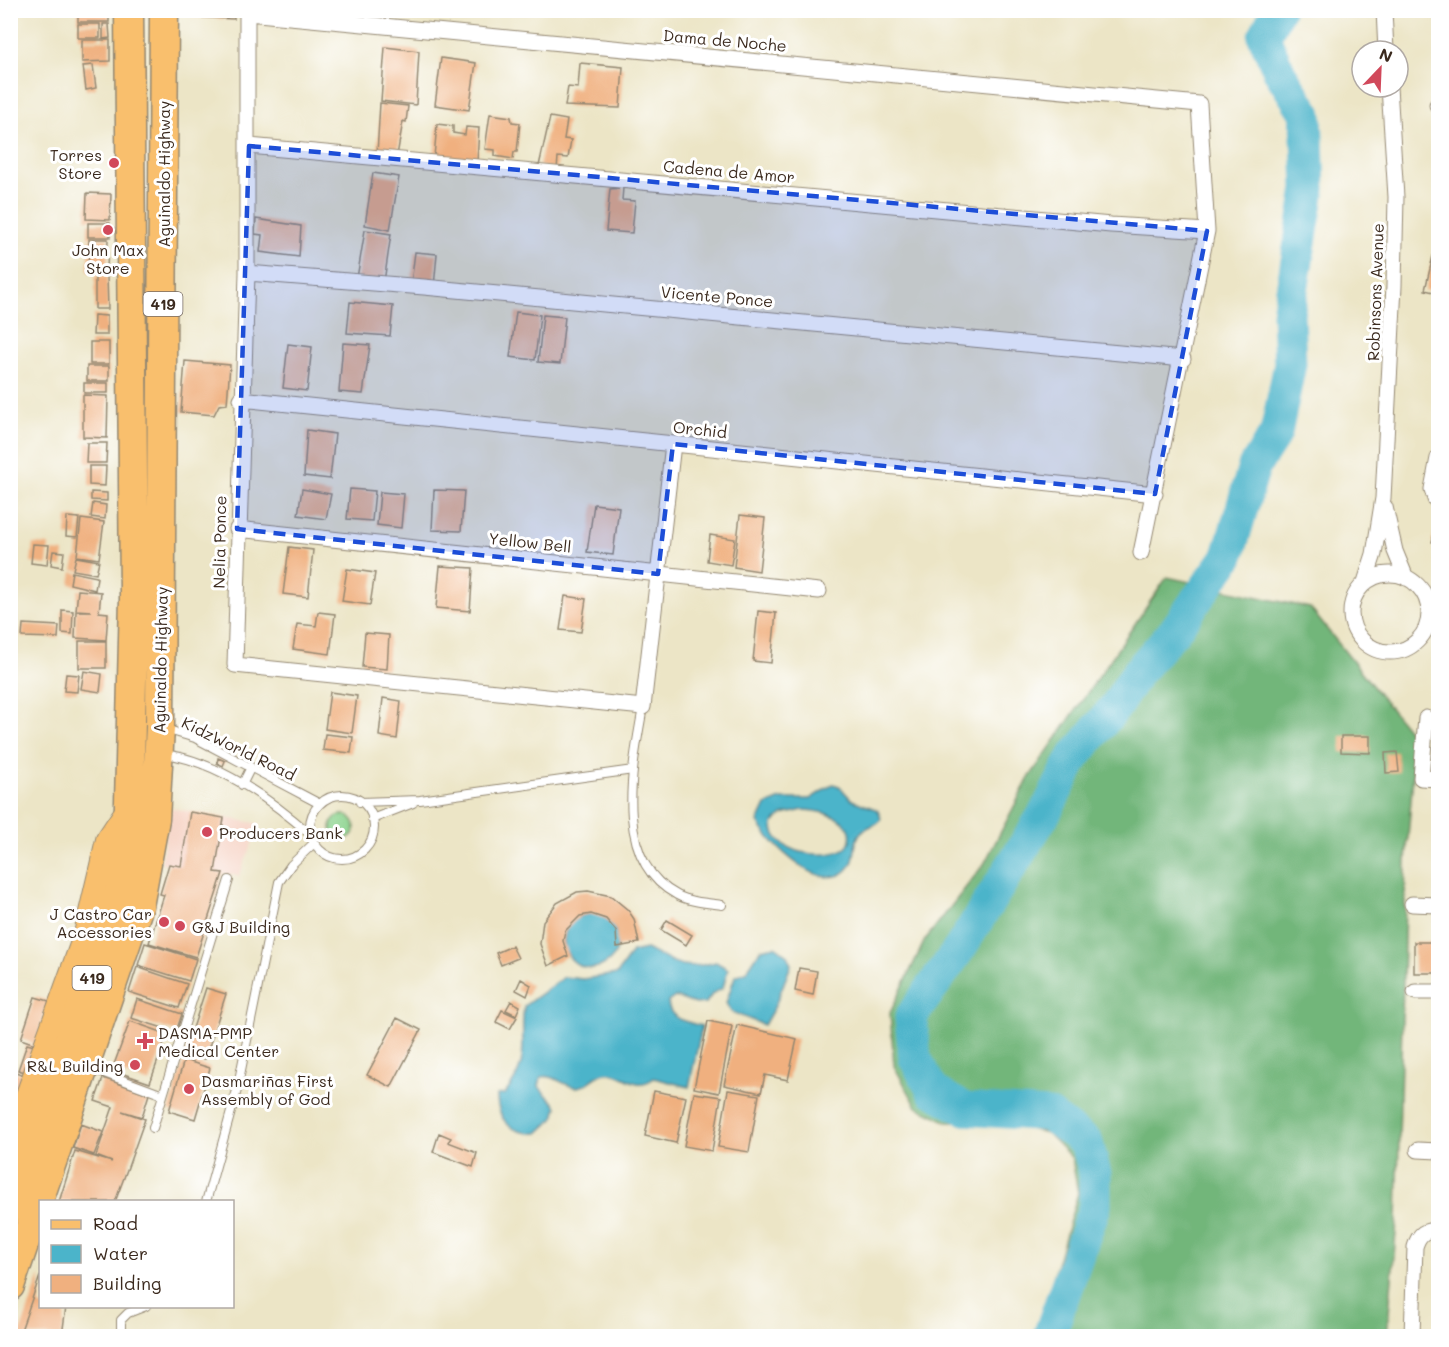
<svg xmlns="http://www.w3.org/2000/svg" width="1449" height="1347" font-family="Mali,sans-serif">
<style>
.built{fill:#f6d2c3}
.green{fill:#8dd48f;stroke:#647f56;stroke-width:1.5}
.forest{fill:#72b67a;stroke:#56704c;stroke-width:1.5}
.water{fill:#4bb4ca;stroke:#436f74;stroke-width:1.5;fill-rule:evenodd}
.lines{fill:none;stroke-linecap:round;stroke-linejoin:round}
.river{stroke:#4bb4ca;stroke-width:33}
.building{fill:#f0b07f}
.lane-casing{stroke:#948872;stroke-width:10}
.street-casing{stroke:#948872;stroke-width:17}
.primary-casing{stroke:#948872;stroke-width:26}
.highway-casing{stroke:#948872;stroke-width:31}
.lane{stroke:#fff;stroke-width:8}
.street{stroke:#fff;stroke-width:15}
.primary{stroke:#f9bf6d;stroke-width:24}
.highway{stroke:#f9bf6d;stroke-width:28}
.marked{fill:#1d4ed8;fill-opacity:0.2;stroke:#1d4ed8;stroke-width:4.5;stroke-dasharray:12 8;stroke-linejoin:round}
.poi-dot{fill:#d1495b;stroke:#fff;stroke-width:2}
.labels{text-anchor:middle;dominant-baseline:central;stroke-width:6;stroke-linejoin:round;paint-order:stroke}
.shield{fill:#fff;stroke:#766a62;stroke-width:1.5}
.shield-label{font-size:15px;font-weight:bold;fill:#3b2a1e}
.street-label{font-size:16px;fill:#3b2a1e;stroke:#fff}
.poi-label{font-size:16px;fill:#3b2a1e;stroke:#fff;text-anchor:start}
</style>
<rect width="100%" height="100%" fill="#fff"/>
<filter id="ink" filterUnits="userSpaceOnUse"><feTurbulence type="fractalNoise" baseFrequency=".0167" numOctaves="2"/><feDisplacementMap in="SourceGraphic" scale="12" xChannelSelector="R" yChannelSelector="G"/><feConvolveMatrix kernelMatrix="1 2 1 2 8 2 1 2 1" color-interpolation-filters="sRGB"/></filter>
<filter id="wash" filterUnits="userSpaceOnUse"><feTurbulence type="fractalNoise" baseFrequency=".008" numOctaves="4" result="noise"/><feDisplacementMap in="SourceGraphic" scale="24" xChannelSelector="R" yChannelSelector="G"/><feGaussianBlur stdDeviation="1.35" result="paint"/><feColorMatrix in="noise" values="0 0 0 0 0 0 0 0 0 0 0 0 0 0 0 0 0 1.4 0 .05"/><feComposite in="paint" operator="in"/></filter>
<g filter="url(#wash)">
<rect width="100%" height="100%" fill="#ece5c6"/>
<path class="built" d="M170 808 260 824 239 876 161 863Z"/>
<path class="green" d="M331 827a12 12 0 1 1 24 0a12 12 0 1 1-24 0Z"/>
<path class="forest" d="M1167 577 1310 608 1416 740 1406 861 1397 1221 1387 1336H1036L1078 1193 1072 1158 1047 1133 1001 1123 948 1122 917 1107 894 1066 890 1013 925 940 984 864 1029 778Z"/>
<path class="water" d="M833 784 839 786 852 800 878 810 881 819C876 828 864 825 859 835 852 846 858 860 847 870 821 895 770 844 758 822L766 805 781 799H810ZM803 810C821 810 863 820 847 847 828 862 770 854 773 823L782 815Z
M564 941a27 27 0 1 1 54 0a27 27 0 1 1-54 0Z
M775 946 787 955 791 965 775 1006 764 1025 731 1012 726 1003 735 976 746 972 761 949Z
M646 949C673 963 684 971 716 962L728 969 723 988 713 993 706 1003 695 1004 675 997 668 1002C669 1020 687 1022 702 1026L689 1087 654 1078C637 1091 628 1076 611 1073 596 1071 591 1086 577 1087 563 1087 556 1074 541 1077L539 1086C543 1094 552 1098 557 1107L554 1118 538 1133C513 1135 497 1121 497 1095L505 1094C532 1058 519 1047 524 1006L564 977 583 979 617 974 632 952Z"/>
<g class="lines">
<path class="river" d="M1049 1336 1095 1206V1174L1087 1143 1049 1115 965 1109 933 1091 915 1058 911 1017 960 948 1046 811 1074 757 1116 706 1137 673 1175 630 1228 556 1254 467 1276 433 1290 364 1288 314 1309 189 1306 114 1280 73 1264 37 1278 10"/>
</g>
<g id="blocks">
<path class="building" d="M78 10H109V22H78Z
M192 10H234V19L192 17Z
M78 24H100V38H78Z
M103 24H109L110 38 103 39Z
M82 40H110V61L82 62Z
M385 47 419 51 416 105 381 101Z
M441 58 476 63 469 110 435 105Z
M580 63 623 67 620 108 565 106 568 87 578 88Z
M93 65 96 88 86 90 83 66Z
M380 103 408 106 406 122 403 121 397 156 377 154Z
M490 114 511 117 512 122 520 123 517 152H514L513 159 495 156V150L485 149Z
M550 117 567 120 564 139 571 140 568 158 558 157 557 170 539 166Z
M437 124 453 126V133L465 135 466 127 479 128 477 163 434 157Z
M373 173 399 177 390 230 365 225Z
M623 188 622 200 635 201 632 233 606 231 610 189Z
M87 193 111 194 110 220 86 219Z
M256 219 301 226 299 257 260 252 262 235 255 234Z
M88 223H110V237H88Z
M365 230 391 234 384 282 357 278Z
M89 239H108L107 273 88 272Z
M415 252 437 254 434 287 411 284Z
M1433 256 1438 257V293L1425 290Z
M95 276H107L108 309H95Z
M350 302 393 306 390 336 347 333Z
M516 312 540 315 535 360 510 357Z
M94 315 107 316V335H93Z
M543 315 565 317 560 364 538 362Z
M90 342H109V364H90Z
M343 343 370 345 363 394 339 392Z
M288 344 312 347 307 391 283 388Z
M185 361 230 365 227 404 219 405 214 415 181 412Z
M87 366H109V381H87Z
M84 383H108V393H84Z
M83 395 108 396 107 438 83 437Z
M307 430 335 434 330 479 304 476Z
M87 443H107L106 463H86Z
M89 466H106L105 486 89 485Z
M302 489 331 494 326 519 298 515Z
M350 489 375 491 372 521 347 519Z
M434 490 464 491 461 531 432 530Z
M91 492 107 493V501L91 500Z
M380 492 404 494 401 528 377 525Z
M93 503 106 505 105 519 91 517Z
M594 504 619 507 613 555 587 552Z
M740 515 765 518 759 571 734 567Z
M67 517 79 518 77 537 66 536Z
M1438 518V543L1432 542Z
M81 519 104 522 99 559 77 556Z
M710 535 735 539 731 565 707 561Z
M33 544 49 545 47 565 31 563Z
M289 547 313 550 308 597 283 594Z
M53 551 64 552 62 567 51 565Z
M76 557 99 561 96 574 73 570Z
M440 566 473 568 470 611 436 608Z
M347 569 375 573 370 605 342 601Z
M72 572 97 577 95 590 70 584Z
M78 590 101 592 99 612 108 613 106 640 75 638 76 611H91L76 610Z
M565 596 586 599 581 632 560 630Z
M62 610 73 611 72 634 62 633Z
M758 611 776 613 771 663 753 661Z
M318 612 335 614 330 654 293 649 297 624 316 626Z
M23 624 59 626 58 638 22 637Z
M365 633 389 635 387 669 362 667Z
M79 641H106V668H79Z
M84 671 102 674 100 692 81 689Z
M66 674 79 675 77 692 64 691Z
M330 692 357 696 352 733 325 729Z
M383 698 401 701 397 739 379 736Z
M325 734 353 737 351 753 323 750Z
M1341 736H1370V753L1341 752Z
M1397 752 1399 772 1386 773 1385 753Z
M218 758 225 761 223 766 217 763Z
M190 812 224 818 215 872 223 873 196 957 149 943 164 895 160 894 169 864 181 866Z
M588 891 611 896 628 910 634 919 639 943 617 947 616 931 606 919 591 914 580 916 565 931 563 941 568 956 548 966 540 944 543 921 557 903 577 892Z
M667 920 692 935 686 945 661 930Z
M1414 942H1438V973H1414Z
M145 943 196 959 189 981 138 965Z
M512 946 518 958 501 965 496 953Z
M137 967 187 984 179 1008 129 992Z
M799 968 817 971 813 995 795 991Z
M521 979 531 985 527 996 516 990Z
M206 988 226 994 205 1059 185 1053Z
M35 997 49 1001 35 1044 21 1039Z
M137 999 182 1014 176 1032 131 1018Z
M511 1001 520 1006 516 1015 506 1010Z
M502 1010 517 1017 510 1029 496 1022Z
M397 1018 421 1030 391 1087 367 1075Z
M130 1021 167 1034 150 1083 112 1070Z
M708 1021 732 1026 719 1093 694 1088Z
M737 1025 797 1039 788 1080 765 1075 761 1093 724 1085Z
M27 1044 34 1046 25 1072 18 1070Z
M184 1060 210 1068 195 1119 169 1111Z
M10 1070 24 1075 14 1099 10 1097Z
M103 1078 149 1094 142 1117 122 1111 145 1119 128 1167 115 1202H59L75 1151 112 1162 96 1156 113 1107 95 1101Z
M728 1090 759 1095 749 1152 718 1147Z
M654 1091 686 1097 676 1143 645 1136Z
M694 1093 721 1097 712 1151 684 1146Z
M81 1124 103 1132 94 1155 73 1148Z
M439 1133 451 1138 448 1142 477 1153 473 1167 433 1152Z
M40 1276V1306H66L62 1336H19Z"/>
</g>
</g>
<g filter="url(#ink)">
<use href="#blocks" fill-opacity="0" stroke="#948872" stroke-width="1.5"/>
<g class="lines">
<g class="lane-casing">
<path id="lane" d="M643 707C633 765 611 860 677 895 690 902 707 903 722 905
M165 729 195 738 320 804
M164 754C218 761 270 799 310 834
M242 785 251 767
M310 827a32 32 0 1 1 64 0a32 32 0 1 1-64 0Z
M360 802 420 800 633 770
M372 819 413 803
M88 1067 163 1095
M153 1128 229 880
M206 1202 237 1090 279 882 291 865 314 843
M121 1336V1320L128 1313 146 1306"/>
</g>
<g class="street-casing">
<path id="street" d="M247 10V273L235 665 643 707 673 444
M1384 10 1386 51
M247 13 1199 104 1207 231 1141 553
M1437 105H1438
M249 146 1111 225 1207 231
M247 273 424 287 1183 359
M241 399 1155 494
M1438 458 1432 489 1435 499 1438 502
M1385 507 1395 551 1406 578
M237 529 819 591
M1351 613a39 39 0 1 1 78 0a39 39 0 1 1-78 0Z
M1365 582 1374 554 1383 498 1394 286 1396 197 1389 87
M1426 718 1421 778 1438 779
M1412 904 1438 905
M1415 992H1438
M1418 1150 1438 1151
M1412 1336 1415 1247C1419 1233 1425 1230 1438 1230"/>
</g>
<g class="primary-casing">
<path id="primary" d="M10 1145 86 934 108 840 130 807"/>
</g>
<g class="highway-casing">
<path id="highway" d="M10 1208 111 922 123 877 128 843 134 598 129 10
M10 1286 139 906 155 819 160 728 164 10"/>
</g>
<use href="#lane" class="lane"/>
<use href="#street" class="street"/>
<use href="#primary" class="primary"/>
<use href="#highway" class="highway"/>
</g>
</g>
<path class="marked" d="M249 146 1207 231 1155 494 673 444 658 574 237 529Z"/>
<g class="poi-dot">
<circle cx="114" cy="163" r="6"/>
<circle cx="108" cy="230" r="6"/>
<circle cx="207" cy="832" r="6"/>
<circle cx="164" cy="922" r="6"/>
<circle cx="180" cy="926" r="6"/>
<path d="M142 1032h6v6h6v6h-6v6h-6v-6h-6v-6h6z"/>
<circle cx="135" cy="1065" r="6"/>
<circle cx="189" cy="1089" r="6"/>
</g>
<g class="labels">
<g class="shield">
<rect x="143.5" y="292" width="39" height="24" rx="4.5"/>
<rect x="72.5" y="966" width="39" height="24" rx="4.5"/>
</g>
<g class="shield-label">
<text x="163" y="304">419</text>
<text x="92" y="978">419</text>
</g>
<g class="street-label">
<text transform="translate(725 40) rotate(5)">Dama de Noche</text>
<text transform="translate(729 171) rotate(5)">Cadena de Amor</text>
<text transform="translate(163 174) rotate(-90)">Aguinaldo Highway</text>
<text transform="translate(1375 292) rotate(-88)">Robinsons Avenue</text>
<text transform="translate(717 296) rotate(5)">Vicente Ponce</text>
<text transform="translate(700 429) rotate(6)">Orchid</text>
<text transform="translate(219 542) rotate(-89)">Nelia Ponce</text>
<text transform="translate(530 542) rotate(6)">Yellow Bell</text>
<text transform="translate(160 660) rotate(-89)">Aguinaldo Highway</text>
<text transform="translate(239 748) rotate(26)">KidzWorld Road</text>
</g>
<g class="poi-label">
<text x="102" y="154" text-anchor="end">Torres<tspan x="102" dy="18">Store</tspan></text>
<text x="108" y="249" text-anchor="middle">John Max<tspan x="108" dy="18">Store</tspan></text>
<text x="219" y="832">Producers Bank</text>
<text x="152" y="913" text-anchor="end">J Castro Car<tspan x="152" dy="18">Accessories</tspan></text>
<text x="192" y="926">G&amp;J Building</text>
<text x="158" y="1032">DASMA-PMP<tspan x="158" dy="18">Medical Center</tspan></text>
<text x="123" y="1065" text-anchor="end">R&amp;L Building</text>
<text x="201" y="1080">Dasmariñas First<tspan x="201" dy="18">Assembly of God</tspan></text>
</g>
</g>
<rect width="1449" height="1347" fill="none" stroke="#fff" stroke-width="36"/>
<rect x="39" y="1200" width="195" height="108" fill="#ffffff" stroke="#b1aaa5" stroke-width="1.5"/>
<rect x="51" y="1220" width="30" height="9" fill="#f9bf6d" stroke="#b1aaa5" stroke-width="1.5"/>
<text x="93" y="1230" font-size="18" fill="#3b2a1e">Road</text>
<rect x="51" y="1245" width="30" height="18" fill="#4bb4ca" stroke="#b1aaa5" stroke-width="1.5"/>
<text x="93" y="1260" font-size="18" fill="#3b2a1e">Water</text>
<rect x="51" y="1275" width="30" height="18" fill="#f0b07f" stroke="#b1aaa5" stroke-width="1.5"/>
<text x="93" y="1290" font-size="18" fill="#3b2a1e">Building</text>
<g transform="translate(1380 69) rotate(23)"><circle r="28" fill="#ffffff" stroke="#b1aaa5" stroke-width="1.5"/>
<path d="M0-4.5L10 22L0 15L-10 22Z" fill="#d1495b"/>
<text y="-9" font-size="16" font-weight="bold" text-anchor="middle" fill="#3b2a1e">N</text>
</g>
</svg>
